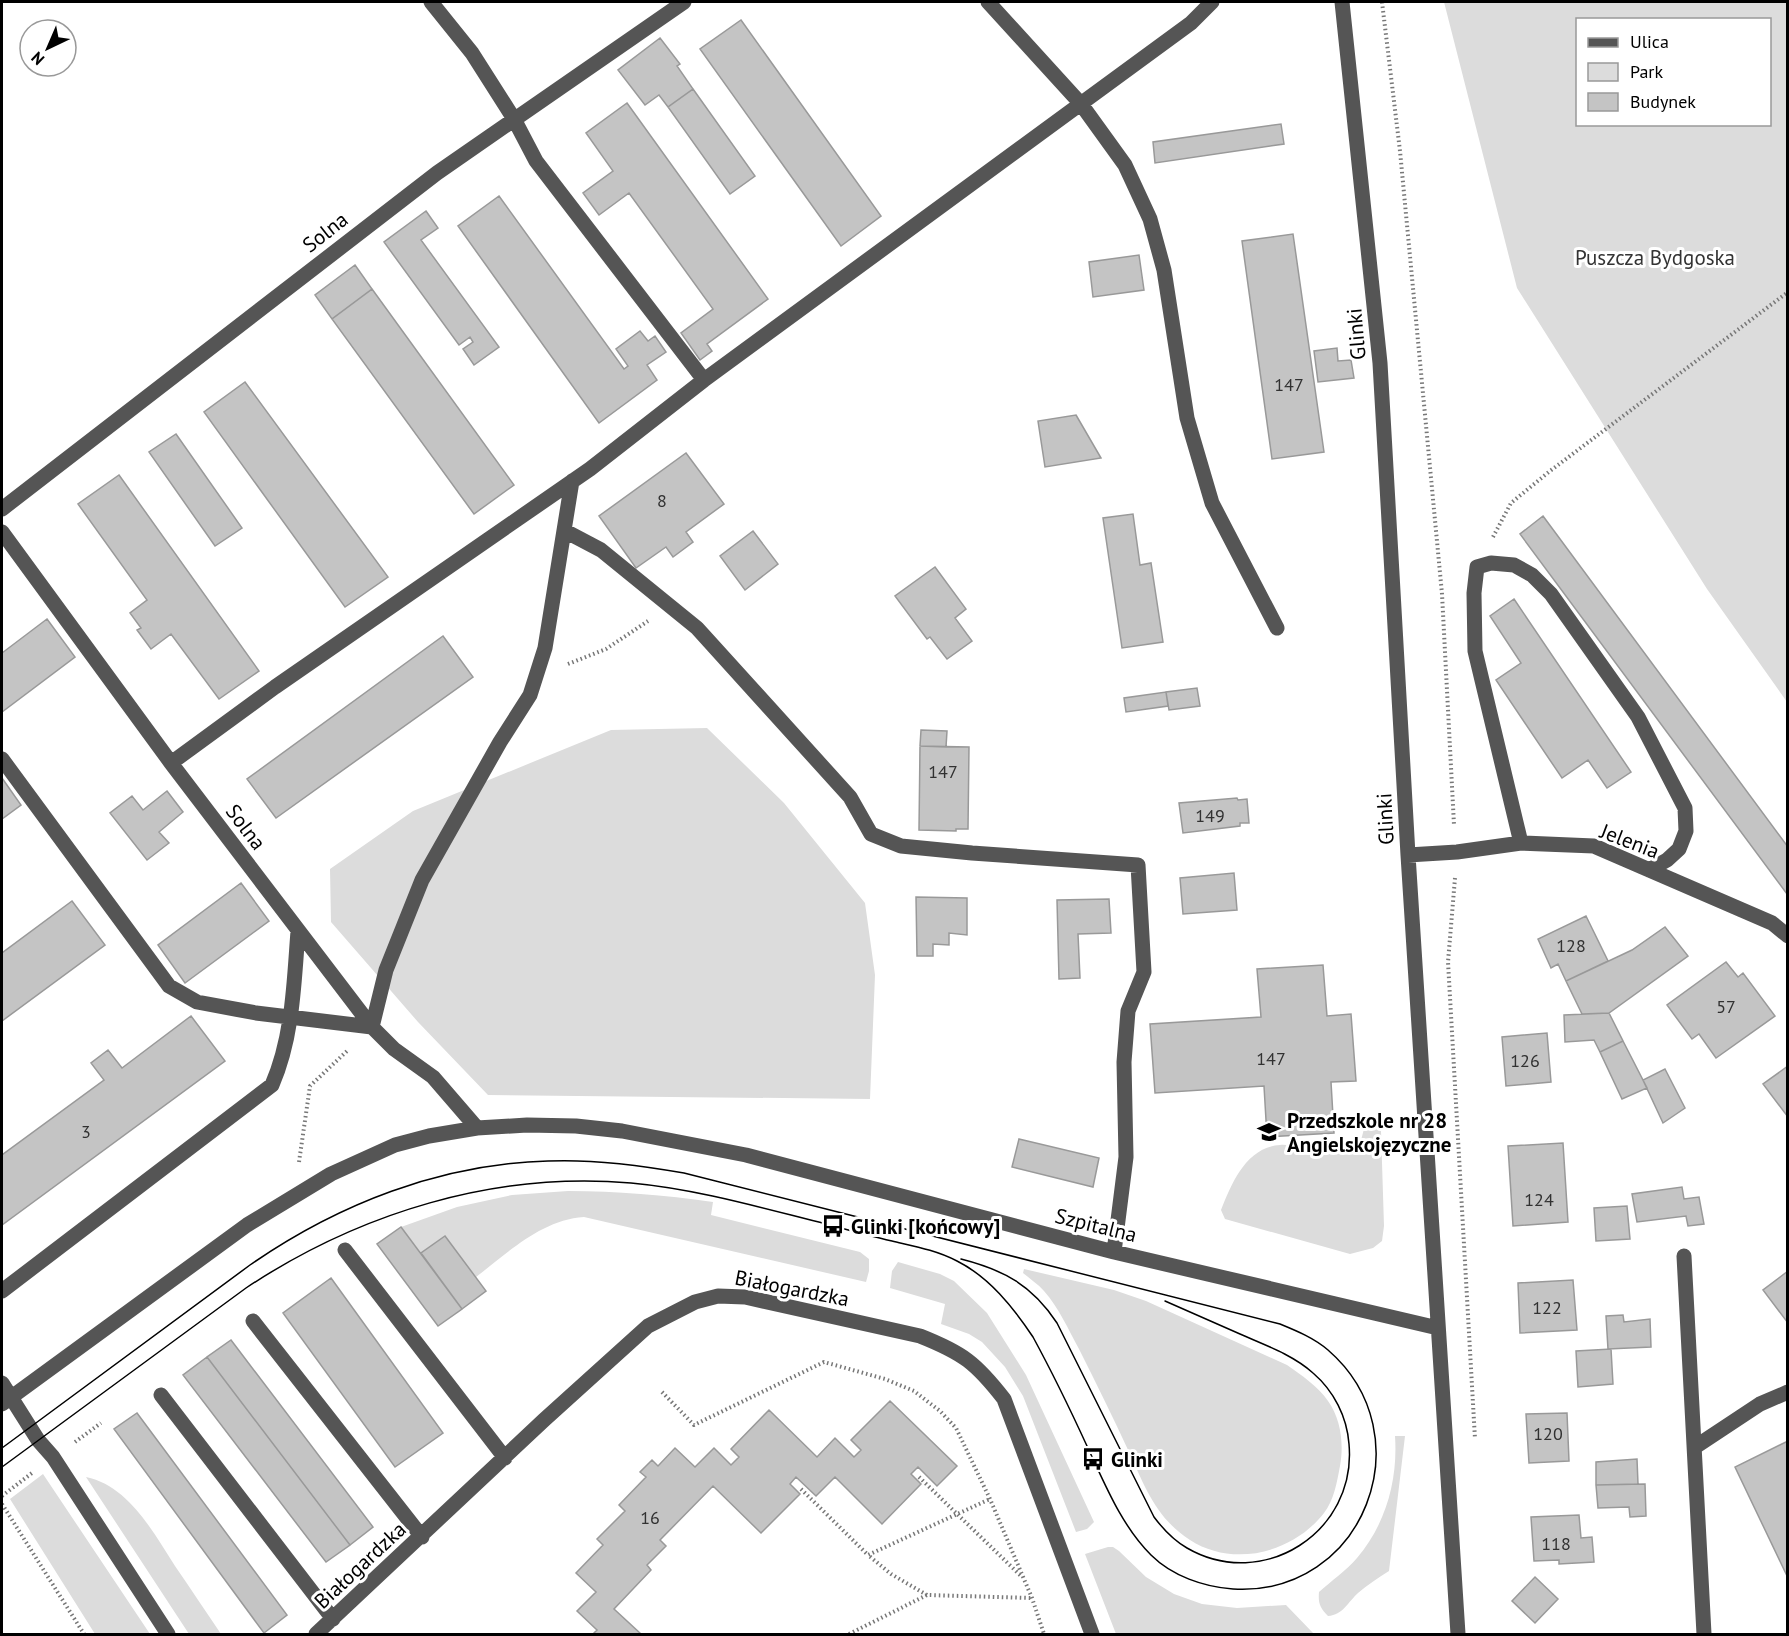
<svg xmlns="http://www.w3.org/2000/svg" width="1789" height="1636" font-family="'PT Sans',sans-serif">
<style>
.green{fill:#dcdcdc;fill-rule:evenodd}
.building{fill:#c4c4c4;stroke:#999;stroke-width:1.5}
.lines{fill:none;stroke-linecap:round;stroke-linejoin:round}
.path{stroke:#777;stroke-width:4;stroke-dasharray:1.5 3;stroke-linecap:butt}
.minor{stroke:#555;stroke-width:15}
.tram{stroke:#000;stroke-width:1.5}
.labels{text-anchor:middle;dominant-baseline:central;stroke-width:6;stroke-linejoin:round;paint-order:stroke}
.number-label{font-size:18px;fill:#313131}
.street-label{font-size:21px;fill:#000;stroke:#fff}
.park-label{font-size:21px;fill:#333;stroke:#fff}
.poi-label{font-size:21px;font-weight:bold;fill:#000;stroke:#fff;text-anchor:start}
</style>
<rect width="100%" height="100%" fill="#fff"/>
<path class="green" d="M1444 2H1787V702L1707 589 1517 288ZM1578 20H1770V124H1578Z
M707 728 784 803 865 903 875 975 870 1099 488 1095 418 1022 331 922 330 869 413 811 611 730Z
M1371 1123 1378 1125 1381 1131 1384 1226 1382 1241 1373 1248 1350 1254 1225 1219 1221 1210C1232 1182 1247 1147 1280 1145 1289 1144 1299 1148 1308 1148 1325 1149 1342 1148 1359 1148L1365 1125Z
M568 1191C617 1191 664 1195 713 1202L711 1215 860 1252 869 1259V1271L866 1282 584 1217C541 1220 509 1252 476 1277L445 1236 421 1253 401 1227 457 1207 512 1195Z
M898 1262 940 1274 954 1281 987 1313 1026 1375 1094 1522 1087 1529 1076 1532 1023 1396 1005 1367 982 1342 969 1334 941 1324 945 1304 890 1288 892 1271Z
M1024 1269 1114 1290 1146 1301 1287 1365C1301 1375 1318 1386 1328 1401 1341 1419 1344 1444 1340 1466 1337 1482 1334 1500 1324 1513 1293 1553 1233 1568 1190 1540 1156 1518 1145 1487 1129 1452 1113 1417 1096 1383 1079 1349 1068 1329 1059 1308 1044 1291 1038 1284 1030 1279 1023 1273Z
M1395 1436H1405L1389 1571C1378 1578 1367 1585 1358 1593 1348 1602 1343 1615 1328 1616 1320 1608 1318 1603 1319 1592 1331 1581 1346 1571 1357 1558 1386 1524 1398 1480 1395 1436Z
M43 1474 150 1634H95L10 1499Z
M86 1477C129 1486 153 1532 175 1566 191 1589 206 1612 221 1634H189Z
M1108 1547H1113L1119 1551 1146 1577 1174 1594 1202 1604 1237 1608 1286 1605 1314 1634H1116L1085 1554Z"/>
<path class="building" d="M741 20 881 216 841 246 700 49Z
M660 38 680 64 677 66 693 89 668 107 659 95 645 105 618 70Z
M693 89 755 176 730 194 668 107Z
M627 103 768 299 707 344 712 351 700 360 681 333 713 309 629 193 599 215 583 193 613 171 586 133Z
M1281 124 1284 144 1155 163 1153 142Z
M499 196 624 369 628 366 616 349 640 331 648 341 655 336 666 352 647 365 657 380 599 423 458 226Z
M426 211 438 228 421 240 499 347 474 365 463 349 473 342 470 337 459 345 384 242Z
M1293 234 1324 452 1272 459 1242 241Z
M1139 255 1144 290 1093 297 1089 262Z
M355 265 372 289 332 319 315 295Z
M372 289 514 485 474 514 332 319Z
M1337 348 1338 361 1351 360 1354 378 1318 382 1314 351Z
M245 382 388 577 345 607 204 412Z
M1076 415 1101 458 1045 467 1038 421Z
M176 434 242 528 215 546 149 452Z
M686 453 724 504 686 532 693 542 673 557 666 547 636 568 599 516Z
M119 475 259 671 219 699 171 634 151 649 137 630 141 628 130 613 147 600 78 504Z
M1133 514 1140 565 1151 563 1163 642 1122 648 1103 518Z
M1543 516 1788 847 1787 894 1520 534Z
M753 531 778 564 745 590 720 556Z
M935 567 966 609 955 618 972 641 947 659 930 637 927 639 895 596Z
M1514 599 1631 772 1607 788 1588 760 1562 778 1496 680 1521 663 1490 616Z
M47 619 75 657 2 712V653Z
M443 636 473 677 276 818 247 779Z
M1197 688 1200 706 1169 710 1166 692Z
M1166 692 1168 706 1126 712 1124 698Z
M921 730 947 731 946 747 920 746Z
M920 746 969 747 968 829H956V831L919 830Z
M2 778 21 805 2 819Z
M167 791 183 812 159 832 169 843 147 860 110 813 132 796 143 810Z
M1237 798 1238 800 1247 799 1249 823H1240V826L1183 833 1179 803Z
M1234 873 1237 910 1183 914 1180 878Z
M241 883 269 921 185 983 158 945Z
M916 897 967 898V935L949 933V945L933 944V956H917Z
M1109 899 1111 933 1078 934 1080 978 1059 979 1057 900Z
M72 901 105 945 2 1021V953Z
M1586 916 1608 961 1566 981 1558 964 1551 968 1538 939Z
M1665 927 1688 956 1609 1013 1582 1014 1566 981 1632 950Z
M1726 962 1738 977 1743 973 1775 1016 1716 1058 1699 1034 1692 1039 1667 1005Z
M1323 965 1327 1016 1351 1014 1356 1081 1331 1082 1334 1133 1267 1137 1264 1086 1155 1093 1150 1024 1261 1017 1257 969Z
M1609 1013 1623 1041 1600 1052 1594 1040 1565 1042 1564 1015Z
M191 1016 225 1061 2 1225V1155L104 1080 91 1063 108 1050 122 1068Z
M1547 1033 1551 1082 1506 1086 1502 1037Z
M1623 1041 1647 1088 1622 1099 1600 1052Z
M1788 1066V1117L1763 1084Z
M1665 1069 1685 1108 1663 1123 1643 1080Z
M1019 1139 1099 1158 1093 1187 1012 1167Z
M1563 1143 1568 1222 1513 1226 1508 1146Z
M1682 1187 1684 1199 1699 1197 1704 1224 1688 1226 1686 1216 1637 1222 1632 1194Z
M1627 1206 1630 1239 1596 1241 1594 1208Z
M401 1227 462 1309 438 1326 377 1244Z
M445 1236 486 1291 462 1309 421 1253Z
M1788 1271V1323L1763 1290Z
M331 1278 443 1433 395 1467 283 1313Z
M1573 1280 1577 1330 1520 1333 1518 1283Z
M1623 1315 1624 1322 1650 1319 1651 1347 1608 1349 1606 1316Z
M231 1340 373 1527 350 1545 207 1357Z
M1611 1349 1613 1384 1578 1387 1576 1351Z
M207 1357 350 1545 326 1562 183 1375Z
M890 1401 957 1466 937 1486 918 1467 911 1474 921 1484 882 1524 835 1477 816 1496 796 1477 790 1484 800 1494 761 1533 713 1486 660 1540 666 1546 647 1565 651 1570 614 1609 641 1634H593L597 1630 577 1611 596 1592 576 1573 603 1545 597 1539 625 1511 619 1505 646 1477 640 1472 652 1460 658 1466 675 1448 695 1467 714 1448 731 1465 739 1457 731 1449 769 1410 817 1457 835 1438 854 1457 861 1450 851 1440Z
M137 1413 287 1615 264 1633 114 1429Z
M1567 1413 1569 1461 1529 1463 1526 1414Z
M1786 1442 1788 1444V1578L1735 1467Z
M1637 1459 1638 1484 1596 1485V1462Z
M1645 1484 1646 1516 1630 1517 1629 1507 1598 1508 1596 1485Z
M1579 1515 1581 1538 1592 1537 1594 1562 1559 1564V1560L1534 1561 1531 1517Z
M1535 1577 1558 1599 1535 1623 1512 1601Z"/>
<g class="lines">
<path class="path" d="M1382 2 1400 151 1442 594 1454 825
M1493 537 1511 503 1550 471 1788 292
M568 664 606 649 648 621
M1455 878 1448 962 1475 1439
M299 1162 310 1086 347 1051
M662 1392 694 1425 824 1362 885 1379 914 1391 940 1411 956 1428 990 1499 1032 1598 1044 1634
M75 1442 101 1423
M919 1477 1021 1576
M801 1489 868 1555
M2 1496 32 1473
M2 1504 84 1634
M927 1595 891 1574 868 1555 990 1499
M849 1634 927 1595 1032 1598"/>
<path class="minor" d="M431 2 472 53 514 119 536 161 704 380
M988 2 1081 104 1125 165 1150 219 1164 270 1187 418 1212 503 1277 628
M1342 2 1380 363 1408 855 1458 1634
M2 509 437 173 684 2
M565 531 601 550 697 628 850 797 871 834 901 846 972 853 1138 865 1144 972 1128 1011 1124 1062 1126 1157 1114 1252
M2 532 171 763 372 1027 394 1049 433 1077 477 1128
M2 759 169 986 197 1002 256 1013 372 1027 386 970 422 880 500 742 530 695 545 648 572 481
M171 763 275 687 590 469 704 380 1191 23 1212 2
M1521 843 1475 651 1474 593 1477 567 1491 563 1514 565 1532 575 1551 594 1638 717 1685 808 1686 831 1679 849 1667 860 1649 870
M1408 855 1457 852 1521 843 1594 846 1772 923 1788 936
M345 1250 505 1458
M1684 1256 1704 1634
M2 1291 272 1085C293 1037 294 982 298 931
M253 1321 422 1537
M2 1383 38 1440 53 1457 168 1634
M161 1395 333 1619
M2 1404 247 1225 331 1174 395 1145 429 1136 477 1128 527 1125 576 1126 622 1131 746 1155 1114 1252 1438 1328
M1695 1447 1760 1404 1788 1392
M316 1634 544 1420 648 1326 695 1302 718 1296 745 1297 920 1336C963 1353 976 1363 1004 1399L1092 1634"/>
<path class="tram" d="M961 1259C1004 1270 1032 1285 1057 1323L1154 1517C1163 1529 1173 1540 1187 1548 1263 1592 1357 1532 1349 1444 1347 1417 1334 1391 1313 1373 1293 1355 1265 1345 1240 1334 1215 1323 1190 1312 1165 1301
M2 1448 250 1265C338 1204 440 1164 548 1161 593 1159 639 1165 684 1173L1280 1324C1297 1331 1314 1338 1328 1350 1426 1435 1364 1597 1233 1589 1204 1587 1172 1576 1151 1555 1121 1525 1105 1484 1087 1446 1070 1409 1052 1372 1033 1337 1013 1307 989 1277 957 1261 936 1250 913 1246 892 1241 870 1236 848 1230 826 1224 762 1208 697 1189 631 1183 495 1171 359 1213 246 1288L2 1467"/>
</g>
<defs>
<g id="school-bare" transform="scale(1.8)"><path d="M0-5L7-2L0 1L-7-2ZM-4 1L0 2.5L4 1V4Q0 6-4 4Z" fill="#000" stroke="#fff" stroke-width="2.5" paint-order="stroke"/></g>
<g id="bus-bare" transform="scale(1.8)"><path d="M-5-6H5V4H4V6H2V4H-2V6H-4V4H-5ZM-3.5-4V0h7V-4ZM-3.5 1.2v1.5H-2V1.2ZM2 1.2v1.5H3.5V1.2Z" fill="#000" stroke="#fff" stroke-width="2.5" paint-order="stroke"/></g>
</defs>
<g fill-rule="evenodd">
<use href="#school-bare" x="1269" y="1132"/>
<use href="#bus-bare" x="833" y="1226"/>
<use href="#bus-bare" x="1093" y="1459"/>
</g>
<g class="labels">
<g class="number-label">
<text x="1289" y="384">147</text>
<text x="662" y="500">8</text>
<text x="943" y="771">147</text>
<text x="1210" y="815">149</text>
<text x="1571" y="945">128</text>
<text x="1726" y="1006">57</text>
<text x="1271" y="1058">147</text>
<text x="1525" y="1060">126</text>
<text x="86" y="1131">3</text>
<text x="1539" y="1199">124</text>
<text x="1547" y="1307">122</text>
<text x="1548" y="1433">120</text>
<text x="650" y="1517">16</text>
<text x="1556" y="1543">118</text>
</g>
<g class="street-label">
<text transform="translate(325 232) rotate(-38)">Solna</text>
<text transform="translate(1356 334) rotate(-95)">Glinki</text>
<text transform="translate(1385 819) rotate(-93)">Glinki</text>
<text transform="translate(246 827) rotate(53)">Solna</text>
<text transform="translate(1630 841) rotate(21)">Jelenia</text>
<text transform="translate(1096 1225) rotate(14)">Szpitalna</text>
<text transform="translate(792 1288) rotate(11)">Białogardzka</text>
<text transform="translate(360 1565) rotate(-43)">Białogardzka</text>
</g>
<g class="park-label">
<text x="1655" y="257">Puszcza Bydgoska</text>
</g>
<g class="poi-label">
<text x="1287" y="1120">Przedszkole nr 28<tspan x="1287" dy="24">Angielskojęzyczne</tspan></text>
<text x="851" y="1226">Glinki [końcowy]</text>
<text x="1111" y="1459">Glinki</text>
</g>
</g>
<rect width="1789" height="1636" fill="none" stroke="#000000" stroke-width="6"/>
<rect x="1576" y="18" width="195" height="108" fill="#ffffff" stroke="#999999" stroke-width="1.5"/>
<rect x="1588" y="38" width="30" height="9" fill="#555555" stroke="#999999" stroke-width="1.5"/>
<text x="1630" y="48" font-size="18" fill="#000000">Ulica</text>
<rect x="1588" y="63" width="30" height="18" fill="#dcdcdc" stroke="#999999" stroke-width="1.5"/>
<text x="1630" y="78" font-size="18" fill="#000000">Park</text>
<rect x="1588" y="93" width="30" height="18" fill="#c4c4c4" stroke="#999999" stroke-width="1.5"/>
<text x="1630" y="108" font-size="18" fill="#000000">Budynek</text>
<g transform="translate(48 48) rotate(224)"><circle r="28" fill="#ffffff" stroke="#999999" stroke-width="1.5"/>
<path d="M0-4.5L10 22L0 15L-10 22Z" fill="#000000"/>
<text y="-9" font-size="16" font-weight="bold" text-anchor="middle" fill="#000000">N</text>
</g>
</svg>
